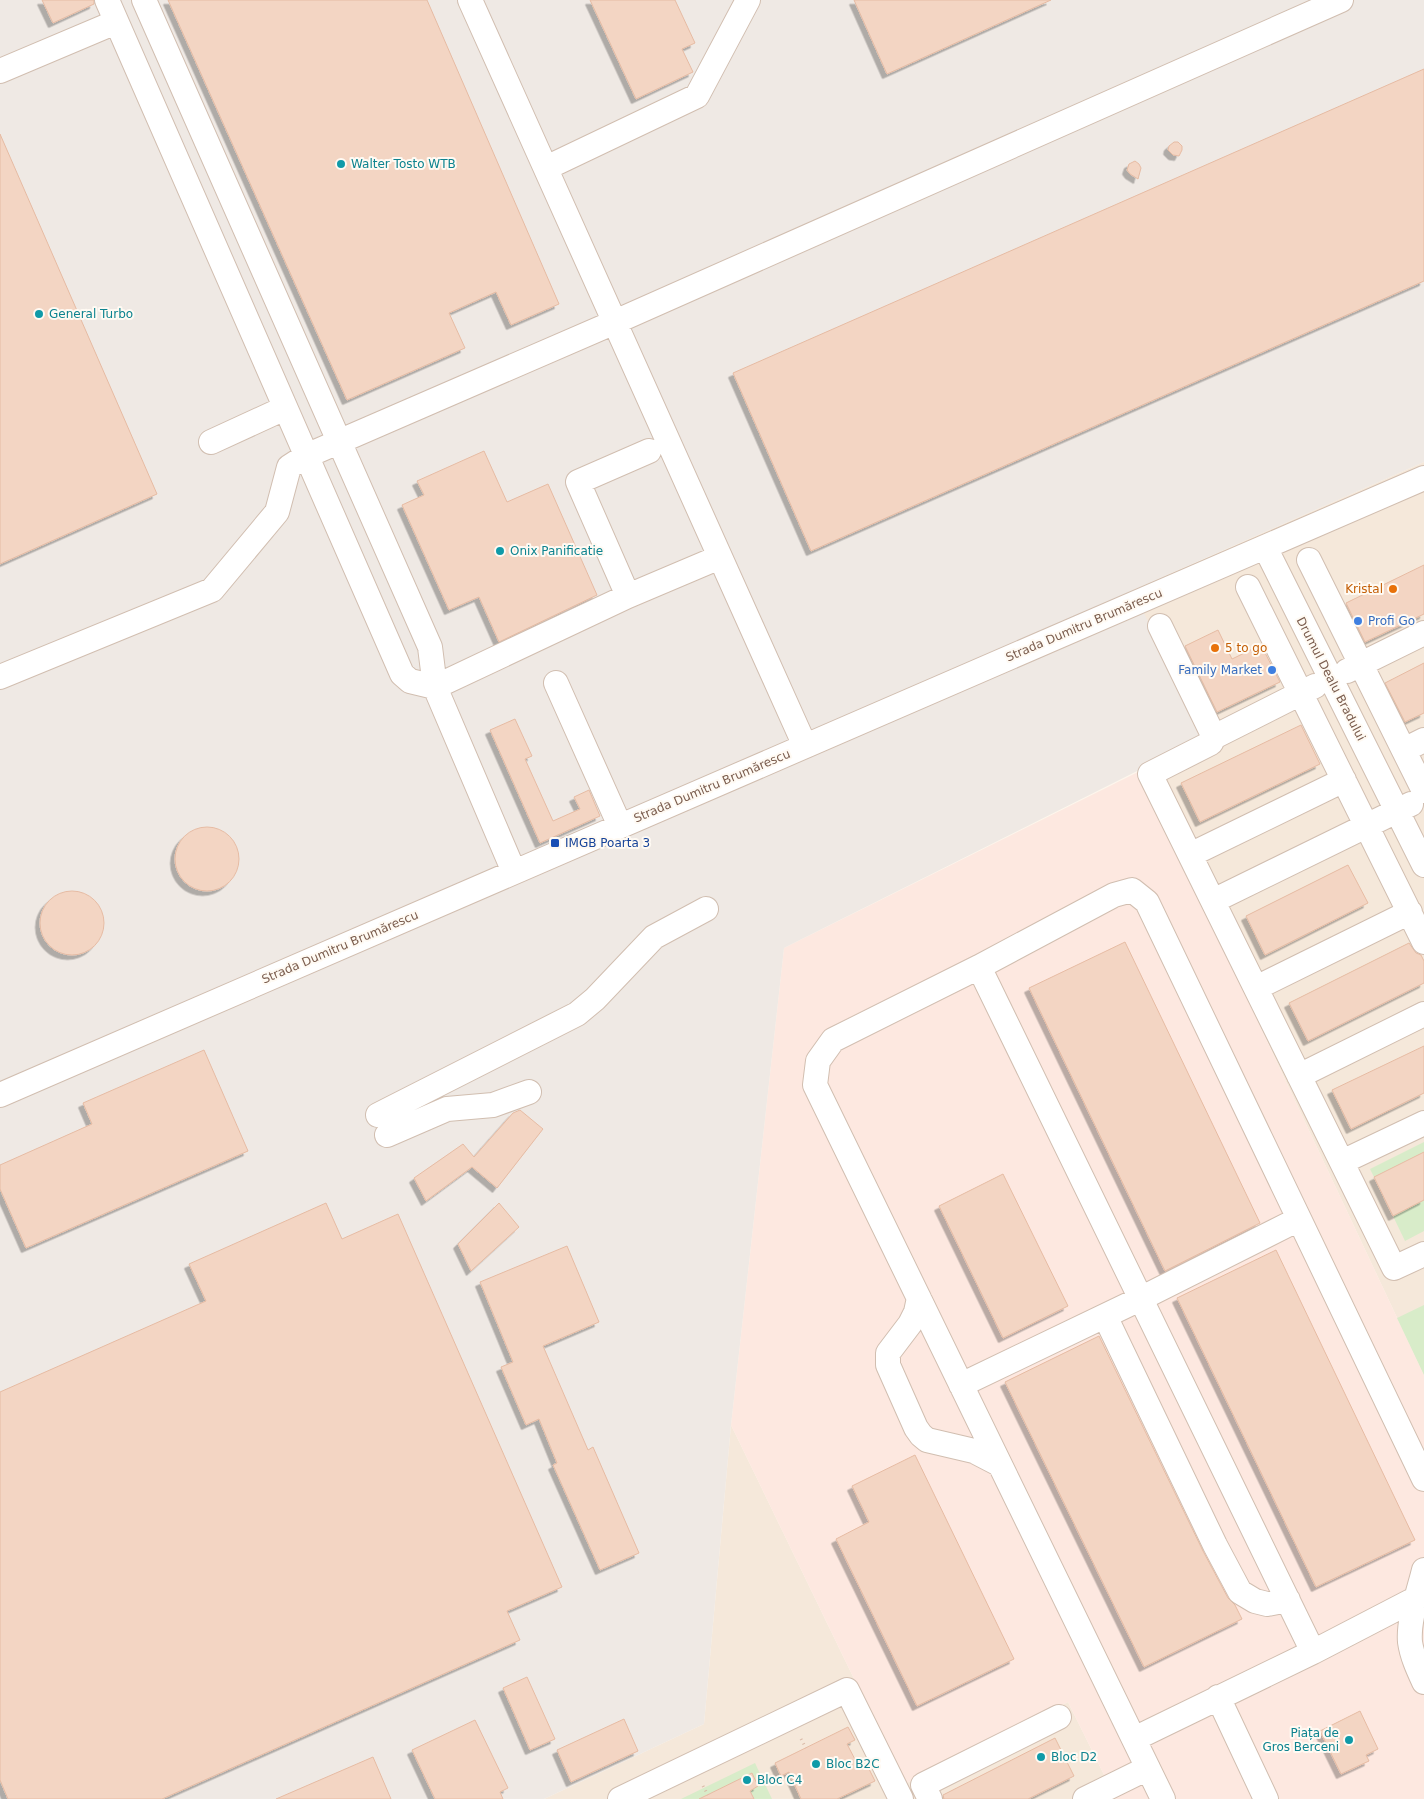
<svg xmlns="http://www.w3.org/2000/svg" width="1424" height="1799" font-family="'DejaVu Sans',sans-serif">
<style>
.residential{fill:#f5e8da}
.commercial{fill:#fde8e0}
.industrial{fill:#efe9e4}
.green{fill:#d8ecc9}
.building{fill:#f3d5c3;stroke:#e6bba3;filter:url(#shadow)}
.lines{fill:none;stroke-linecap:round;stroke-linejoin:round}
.minor-casing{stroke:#d1beb0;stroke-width:26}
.path{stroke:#d9b8a5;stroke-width:3;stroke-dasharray:1 4;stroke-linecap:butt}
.minor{stroke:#fff;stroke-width:24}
.culture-dot{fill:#0f9aa8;stroke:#fffaf3;stroke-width:2}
.food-dot{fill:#e8710a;stroke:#fffaf3;stroke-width:2}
.shop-dot{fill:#3f7fe0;stroke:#fffaf3;stroke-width:2}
.transit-dot{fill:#1a4fb4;stroke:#fffaf3;stroke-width:2}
.labels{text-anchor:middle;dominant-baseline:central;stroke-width:4;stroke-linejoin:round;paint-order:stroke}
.culture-label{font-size:12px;fill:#0d838f;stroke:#fffaf3;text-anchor:start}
.food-label{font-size:12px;fill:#c56008;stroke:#fffaf3;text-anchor:end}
.shop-label{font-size:12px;fill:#366cbe;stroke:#fffaf3;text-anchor:start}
.street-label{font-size:12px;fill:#7a5c4d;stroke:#fffaf3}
.transit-label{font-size:12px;fill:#164399;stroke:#fffaf3;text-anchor:start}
</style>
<defs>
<filter id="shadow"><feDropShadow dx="-4.5" dy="4.5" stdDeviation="0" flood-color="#0004"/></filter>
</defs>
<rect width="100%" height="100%" fill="#fdf6ec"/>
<path class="residential" d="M1424 462V1375L1140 771 1133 590Z
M731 1425 905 1784 1068 1702 1116 1799H544L704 1724Z"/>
<path class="commercial" d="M1140 771 1424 1375V1799H1116L1068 1702 905 1784 731 1425 784 948Z"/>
<path class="industrial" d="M0 0H1424V462L1133 590 1203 738 784 948 731 1425 704 1724 544 1799H0Z"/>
<path class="green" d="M1424 1142V1152L1374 1177 1370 1169Z
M1424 1200V1231L1405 1241 1393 1216Z
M1424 1305V1375L1397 1318Z
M755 1763 772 1799H754L750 1791 758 1786 752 1773 699 1799H681Z"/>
<path class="building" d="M42 0H94V4L53 23Z
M168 0H427L559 304 511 325 496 292 449 313 465 348 347 400Z
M590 0H675L695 43 682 49 693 72 636 99Z
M854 0H1051L887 74Z
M1424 69V281L811 551 733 373Z
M0 134 157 494 0 564Z
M1174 142H1178L1182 146V150L1179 156 1173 155 1168 150 1169 146Z
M1135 161 1139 164 1141 168 1138 179 1130 174 1127 170 1129 164Z
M484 451 507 502 548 484 597 595 499 642 479 597 449 610 402 505 424 495 417 481Z
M1424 565V614L1365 642 1346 603Z
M1218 630 1232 659 1261 645 1280 682 1217 712 1185 646Z
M1424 663V713L1405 722 1385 683Z
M515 719 532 756 525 759 553 821 580 809 574 797 589 790 600 816 540 843 490 730Z
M1301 725 1320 764 1200 822 1181 783Z
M175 859a32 32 0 1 1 64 0a32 32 0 1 1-64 0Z
M1348 865 1368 903 1265 955 1246 916Z
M40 923a32 32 0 1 1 64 0a32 32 0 1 1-64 0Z
M1125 942 1260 1223 1165 1271 1029 988Z
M1409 943 1416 953 1421 955 1424 961V983L1308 1041 1289 1003Z
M1424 1046V1093L1351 1129 1332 1090Z
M204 1050 248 1151 26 1248 0 1189V1165L92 1124 83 1103Z
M520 1110 543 1129 497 1188 472 1167 426 1201 414 1178 463 1144 474 1157 513 1113Z
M1424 1152V1200L1393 1216 1374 1177Z
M1003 1174 1068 1306 1003 1338 939 1206Z
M326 1203 342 1239 398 1214 562 1587 507 1611 520 1640 162 1799H8L0 1780V1392L206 1301 189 1264Z
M499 1203 519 1227 471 1271 458 1244Z
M567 1246 599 1322 543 1346 588 1450 593 1447 639 1553 600 1570 553 1465 557 1463 539 1419 526 1425 501 1367 513 1362 480 1282Z
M1276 1250 1415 1540 1316 1587 1177 1298Z
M1099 1336 1203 1551 1228 1598 1235 1605 1242 1619 1144 1667 1005 1382Z
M915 1455 1014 1659 917 1706 836 1539 869 1522 852 1486Z
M527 1677 555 1739 530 1750 503 1688Z
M1360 1711 1378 1749 1366 1755 1369 1761 1341 1774 1320 1731Z
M624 1719 638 1751 571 1782 557 1750Z
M475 1720 508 1788 500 1792 503 1799H435L412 1750Z
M848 1727 855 1740 847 1744 860 1769 867 1765 875 1781 837 1799H801L789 1772 781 1776 775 1763Z
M1055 1738 1074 1776 1028 1799H944L943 1795Z
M373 1757 391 1799H276Z
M752 1773 758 1786 750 1791 754 1799H699Z"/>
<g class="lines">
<g class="minor-casing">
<path id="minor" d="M107 0 402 674 410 681 435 687 628 596 720 557
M144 0 430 647 435 687 514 872
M470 0 805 746
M0 71 116 22
M546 168 697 96 748 0
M211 442 285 408
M1265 547 1424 865
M1309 560 1424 791
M1248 587 1424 942
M628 596 578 482 649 451
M1160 626 1214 737
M1347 671 1424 633
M0 677 212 590 277 512 289 467 306 456 615 322 1341 0
M556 683 620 826
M1214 737 1211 743 1150 774 1394 1268 1424 1254
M1214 737 1315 686
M1404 750 1424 740
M1190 855 1344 780
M1213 901 1411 804
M979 967 1313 1652
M1256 988 1410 912
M1299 1076 1424 1014
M0 1095 1424 478
M378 1115 577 1014 595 999 654 937 706 909
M387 1135 447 1109 493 1105 529 1092
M1342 1162 1424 1123
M919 1298 916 1312 910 1324 888 1353V1365L916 1428 921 1435 927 1440 974 1451 999 1464
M1105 1316 1215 1545 1240 1592 1255 1601 1267 1604 1288 1600
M961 1385 1140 1299 1299 1219
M1424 1570C1419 1591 1408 1620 1410 1642 1412 1656 1418 1669 1424 1682
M1218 1697 1266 1799
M1134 1739 1313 1652 1417 1598
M620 1799 847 1690 901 1799
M930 1799 923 1785 1059 1717
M1085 1799 1148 1768
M1163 1799 815 1085 818 1061 833 1040 979 967 1114 895 1132 890 1147 902 1424 1479"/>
</g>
<path class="path" d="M801 1739 806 1748
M703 1786 708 1795"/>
<use href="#minor" class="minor"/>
</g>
<g class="culture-dot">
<circle cx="341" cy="164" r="5"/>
<circle cx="39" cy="314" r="5"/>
<circle cx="500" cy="551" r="5"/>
<circle cx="1349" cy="1740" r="5"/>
<circle cx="1041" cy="1757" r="5"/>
<circle cx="816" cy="1764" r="5"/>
<circle cx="747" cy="1780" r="5"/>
</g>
<g class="food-dot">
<circle cx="1393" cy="589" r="5"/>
<circle cx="1215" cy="648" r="5"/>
</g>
<g class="shop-dot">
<circle cx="1358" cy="621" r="5"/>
<circle cx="1272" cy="670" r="5"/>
</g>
<rect class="transit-dot" x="550" y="838" width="10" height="10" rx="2.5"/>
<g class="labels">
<g class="culture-label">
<text x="351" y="164">Walter Tosto WTB</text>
<text x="49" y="314">General Turbo</text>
<text x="510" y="551">Onix Panificatie</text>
<text x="1339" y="1733" text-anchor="end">Piața de<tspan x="1339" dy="14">Gros Berceni</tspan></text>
<text x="1051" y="1757">Bloc D2</text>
<text x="826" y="1764">Bloc B2C</text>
<text x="757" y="1780">Bloc C4</text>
</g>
<g class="food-label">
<text x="1383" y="589">Kristal</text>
<text x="1225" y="648" text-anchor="start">5 to go</text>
</g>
<g class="shop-label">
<text x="1368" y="621">Profi Go</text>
<text x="1262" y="670" text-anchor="end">Family Market</text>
</g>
<g class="street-label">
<text transform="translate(1084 625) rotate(-23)">Strada Dumitru Brumărescu</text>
<text transform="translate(1331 679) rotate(63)">Drumul Dealu Bradului</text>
<text transform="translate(712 786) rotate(-23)">Strada Dumitru Brumărescu</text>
<text transform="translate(340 947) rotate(-23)">Strada Dumitru Brumărescu</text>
</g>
<g class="transit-label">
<text x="565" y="843">IMGB Poarta 3</text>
</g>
</g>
</svg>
